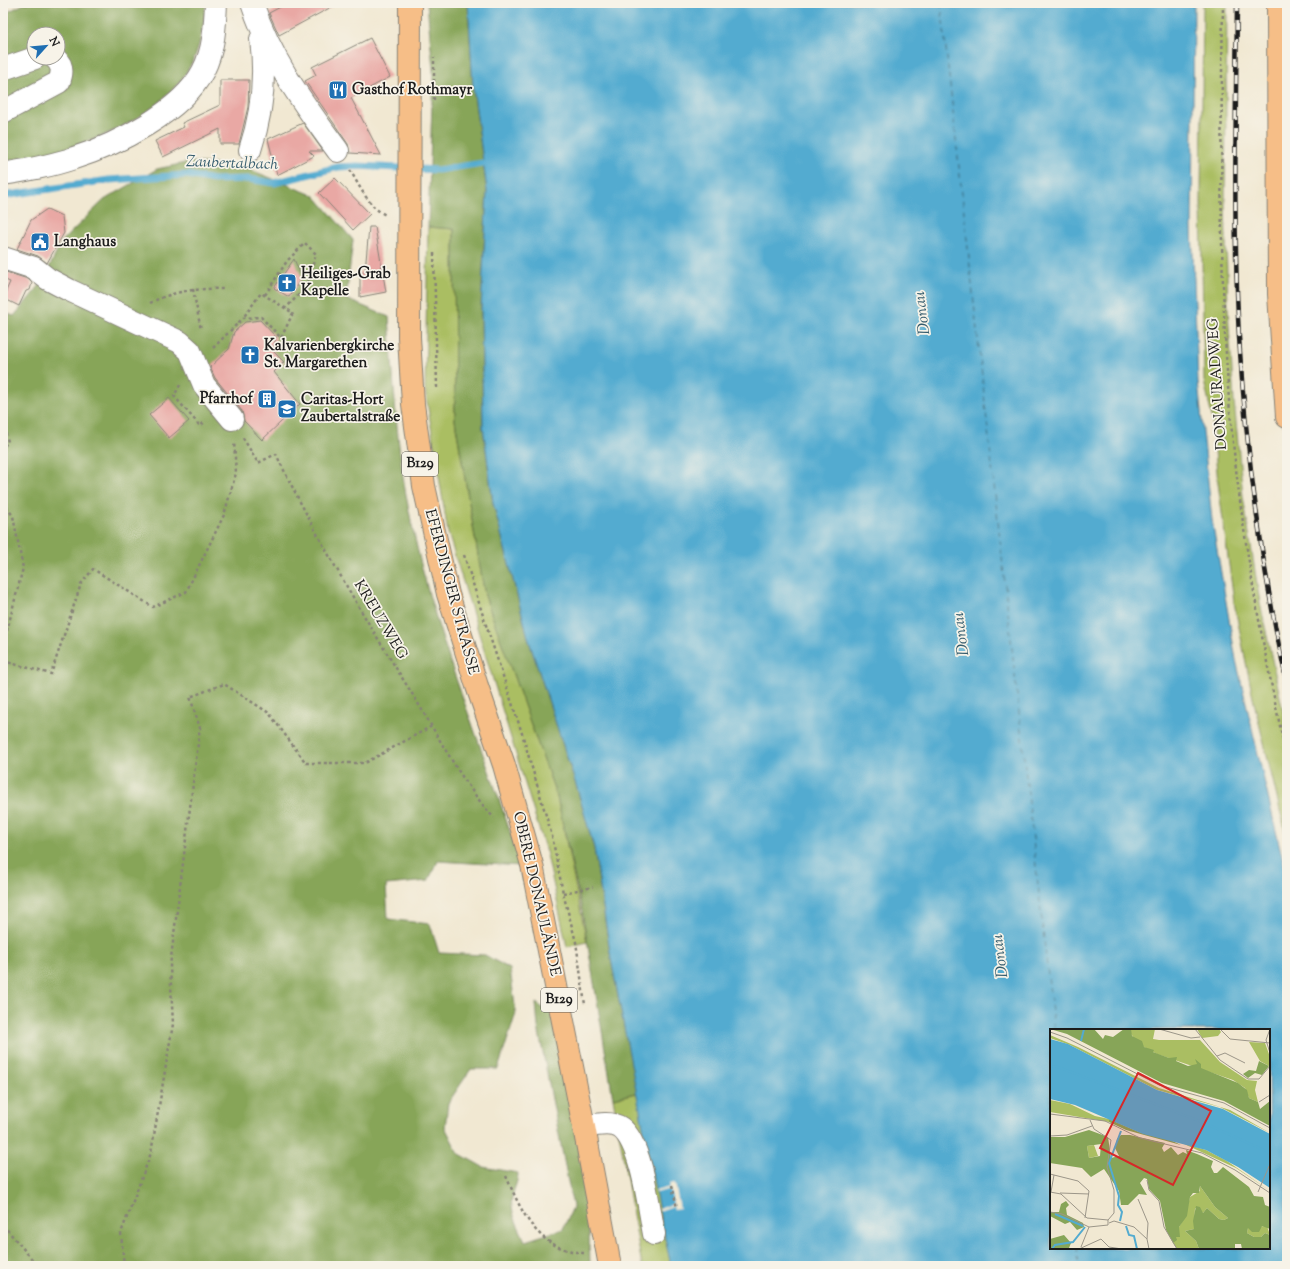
<svg xmlns="http://www.w3.org/2000/svg" width="1290" height="1269" font-family="'Sorts Mill Goudy',serif">
<style>
.green{fill:#aabe62;stroke:#636d3f}
.forest{fill:#87a558;stroke:#52603a;fill-rule:evenodd}
.water{fill:#53abd0;stroke:#386476;fill-rule:evenodd}
.pier{fill:#f1e8d2}
.lines{fill:none;stroke-linecap:round;stroke-linejoin:round}
.stream{stroke:#53abd0;stroke-width:7}
.ferry{stroke:#355c6d;stroke-width:1;stroke-dasharray:5 4;stroke-linecap:butt}
.building{fill:#e9a8a4}
.minor-casing{stroke:#868277;stroke-width:24}
.major-casing{stroke:#868277;stroke-width:24}
.path{stroke:#868277;stroke-width:2.5;stroke-dasharray:3 3;stroke-linecap:butt}
.minor{stroke:#fff;stroke-width:22}
.major{stroke:#f6be87;stroke-width:22}
.rail-casing{stroke:#1c1c1c;stroke-width:4.5}
.rail{stroke:#f7f3e8;stroke-width:3;stroke-dasharray:9;stroke-linecap:butt}
.labels{text-anchor:middle;dominant-baseline:central;stroke-width:3.5;stroke-linejoin:round;paint-order:stroke}
.shield{fill:#f7f3e8;stroke:#5e5c59;stroke-width:1}
.shield-label{font-size:14px;font-weight:bold;fill:#1c1c1c}
.poi-label{font-size:15px;font-weight:bold;fill:#1c1c1c;stroke:#f7f3e8;text-anchor:start}
.street-label{font-size:15px;fill:#1c1c1c;stroke:#f7f3e8}
.water-label{font-size:16px;font-style:italic;fill:#355c6d;stroke:#f7f3e8}
.inset-river{fill:none;stroke:#53abd0;stroke-width:2}
.inset-road{fill:none;stroke:#9c9689;stroke-width:1}
.view{fill:#d62828;fill-opacity:0.15;stroke:#d62828;stroke-width:2}
.inset-edge{fill:none;stroke:#1c1c1c;stroke-width:2}
</style>
<rect width="100%" height="100%" fill="#f7f3e8"/>
<filter id="ink" filterUnits="userSpaceOnUse"><feTurbulence type="fractalNoise" baseFrequency=".025" numOctaves="2"/><feDisplacementMap in="SourceGraphic" scale="8" xChannelSelector="R" yChannelSelector="G"/><feConvolveMatrix kernelMatrix="1 2 1 2 8 2 1 2 1" color-interpolation-filters="sRGB"/></filter>
<filter id="wash" filterUnits="userSpaceOnUse"><feTurbulence type="fractalNoise" baseFrequency=".012" numOctaves="4" result="noise"/><feDisplacementMap in="SourceGraphic" scale="16" xChannelSelector="R" yChannelSelector="G"/><feGaussianBlur stdDeviation="0.9" result="paint"/><feColorMatrix in="noise" values="0 0 0 0 0 0 0 0 0 0 0 0 0 0 0 0 0 1.4 0 .05"/><feComposite in="paint" operator="in"/></filter>
<g filter="url(#wash)">
<rect width="100%" height="100%" fill="#f1e8d2"/>
<path class="green" d="M1203 3H1227L1225 204 1228 311 1234 401 1243 496 1260 603 1287 730V839L1253 698 1234 602 1218 483 1212 417 1204 381 1201 199Z
M428 227 454 229 455 420 485 596 557 797 587 942 567 947 547 855 448 533 425 389Z
M637 1093 671 1266H642L613 1098Z"/>
<path class="forest" d="M26 3H206C204 21 202 39 195 56 174 106 114 135 65 149 45 155 24 158 3 162V14ZM34 34H58V58H34Z
M427 3H468L473 87 487 191 481 309 483 427 493 503 529 641 577 788 594 848 611 959 637 1093 613 1098 582 910 557 797 485 596 455 420 454 229 428 227 433 71Z
M190 162 241 166 315 196 353 240 346 299 389 317C393 368 395 419 402 470 408 512 418 554 429 594 455 686 493 774 521 866L438 861 428 881 386 885 388 919 430 924 439 953 485 955 510 969 516 1013 498 1069H471L448 1103 445 1127 458 1153 483 1167 518 1173C518 1182 514 1188 512 1197 509 1211 520 1229 525 1241L563 1229 573 1207 538 1027 536 1003 552 1014 588 1195 590 1266H3V312L14 316 40 285 63 240 104 200 157 169Z"/>
<path class="water" d="M468 3H1194L1192 228 1198 382 1212 520 1236 660 1287 878V1266H671L660 1216 611 959 594 848 577 788 529 641 493 503 483 427 481 309 487 191 473 87ZM1051 1030H1269V1248H1051Z"/>
<path class="pier" d="M675 1183 680 1209 674 1210 673 1206 659 1211 658 1209 673 1204 670 1189 656 1193 655 1191 670 1187 669 1184Z"/>
<g class="lines">
<path class="stream" d="M3 196 109 180 187 175 214 180 248 179 274 183 338 167 357 166 438 170 483 163"/>
<path class="ferry" d="M941 3 1054 1030
M1077 1248 1079 1266"/>
</g>
<g id="blocks">
<path class="building" d="M288 3H339L279 35 269 13Z
M370 38 390 77 351 98 381 155 350 153 348 144 305 81 316 75 312 67Z
M220 80H249L248 107 239 144H220V129L163 157 155 141 184 127 182 123 220 105Z
M303 123 323 151H309L314 156 277 175 268 139Z
M335 178 370 214 353 230 319 193Z
M47 209 62 216 64 233 47 263 38 256 17 249 31 220Z
M369 227H375L386 292 360 297V272H365Z
M294 259 302 278 289 297 274 288Z
M6 272 28 279 32 283 30 290 26 291 19 306 3 298 10 282 3 279Z
M260 320 276 337 273 351 284 362 274 372 300 404 262 440 244 421 242 411 215 378 210 367 229 349 234 332 245 322Z
M169 398 189 421 169 438 149 415Z"/>
</g>
</g>
<g filter="url(#ink)">
<use href="#blocks" fill-opacity="0" stroke="#868277" stroke-width="1"/>
<g class="lines">
<g class="minor-casing">
<path id="minor" d="M252 3C271 60 303 103 338 151
M3 69 35 58
M3 112 59 82C63 72 63 65 55 58
M250 150C262 114 266 77 261 39
M3 174C27 170 51 166 74 158 116 145 182 112 203 71 214 50 215 26 216 3
M3 258 34 268 48 279 69 290 180 342 190 351 204 385 232 419
M584 1127C595 1125 611 1121 621 1128 642 1144 649 1209 654 1234"/>
</g>
<g class="major-casing">
<path id="major" d="M410 3 409 337 413 404 424 486 448 594 477 686 504 765 532 865 584 1127 610 1266
M1278 3 1279 294 1287 417"/>
</g>
<path class="path" d="M1223 3C1221 135 1219 268 1229 400 1239 521 1261 640 1287 758
M434 100V57
M350 170C359 185 369 208 386 215
M434 253 437 388
M193 289 201 330
M265 295 287 261 305 243 316 254 306 287 286 308
M150 303C173 291 197 288 223 289
M213 348 243 318 261 317 281 338 293 313 261 293 243 318
M180 385 174 396 200 426 206 421
M3 421 8 442 3 447
M243 438 258 463 276 454C316 537 362 614 411 692 439 736 458 778 494 818
M3 502 13 516 23 568 3 646
M464 555 485 622 521 730 552 836 563 893 576 942 585 1005
M3 661 51 674 81 584 93 569 153 607 186 592 224 515 236 473 234 441
M563 893 593 887
M506 1176C523 1215 537 1249 584 1253
M672 1185 677 1208
M3 1225 38 1266
M124 1266 121 1233 151 1153 173 1024 170 966 200 728 190 697 224 684 269 713 306 763H365L432 726"/>
<use href="#minor" class="minor"/>
<use href="#major" class="major"/>
<g class="rail-casing">
<path id="rail" d="M1237 3C1236 114 1233 226 1239 337 1246 453 1262 569 1287 684"/>
</g>
<use href="#rail" class="rail"/>
</g>
</g>
<defs>
<g id="restaurant-square" transform="scale(1)"><rect x="-9" y="-9" width="18" height="18" rx="4" fill="#1f6fb2" stroke="#f7f3e8"/><path d="M-5-6h1v4h1v-4h1v4h1v-4h1v5L-1.5 .5V6h-2V.5L-5-1ZM5-6V6H3V1.5H1.5Q1.5-4 5-6Z" fill="#fff"/></g>
<g id="civic-square" transform="scale(1)"><rect x="-9" y="-9" width="18" height="18" rx="4" fill="#1f6fb2" stroke="#f7f3e8"/><path d="M-.6-6.5H3V-4.5H.6V-3L4-1V1h2V6H-6V1h2V-1L-.6-3ZM-1.2 2.5V6h2.4V2.5Z" fill="#fff"/></g>
<g id="church-square" transform="scale(1)"><rect x="-9" y="-9" width="18" height="18" rx="4" fill="#1f6fb2" stroke="#f7f3e8"/><path d="M-1.2-6h2.4v3.5h3.3v2.4h-3.3V6h-2.4V-.1h-3.3v-2.4h3.3Z" fill="#fff"/></g>
<g id="building-square" transform="scale(1)"><rect x="-9" y="-9" width="18" height="18" rx="4" fill="#1f6fb2" stroke="#f7f3e8"/><path d="M-4-6H4V6H1V3H-1V6H-4ZM-2.5-4.3h1.7v1.8h-1.7ZM.8-4.3h1.7v1.8H.8ZM-2.5-1h1.7V.8h-1.7ZM.8-1h1.7V.8H.8Z" fill="#fff"/></g>
<g id="school-square" transform="scale(1)"><rect x="-9" y="-9" width="18" height="18" rx="4" fill="#1f6fb2" stroke="#f7f3e8"/><path d="M0-5L7-2L0 1L-7-2ZM-4 1L0 2.5L4 1V4Q0 6-4 4Z" fill="#fff"/></g>
</defs>
<g fill-rule="evenodd">
<use href="#restaurant-square" x="338" y="90"/>
<use href="#civic-square" x="40" y="242"/>
<use href="#church-square" x="287" y="283"/>
<use href="#church-square" x="250" y="355"/>
<use href="#building-square" x="267" y="399"/>
<use href="#school-square" x="287" y="409"/>
</g>
<g class="labels">
<g class="shield">
<rect x="402" y="452" width="36" height="24" rx="3"/>
<rect x="541" y="988" width="36" height="24" rx="3"/>
</g>
<g class="shield-label">
<text x="420" y="464">B129</text>
<text x="559" y="1000">B129</text>
</g>
<g class="poi-label">
<text x="352" y="90">Gasthof Rothmayr</text>
<text x="54" y="242">Langhaus</text>
<text x="301" y="274">Heiliges-Grab<tspan x="301" dy="17">Kapelle</tspan></text>
<text x="264" y="346">Kalvarienbergkirche<tspan x="264" dy="17">St. Margarethen</tspan></text>
<text x="253" y="399" text-anchor="end">Pfarrhof</text>
<text x="301" y="400">Caritas-Hort<tspan x="301" dy="17">Zaubertalstraße</tspan></text>
</g>
<g class="street-label">
<text transform="translate(1218 384) rotate(-94)">DONAURADWEG</text>
<text transform="translate(451 592) rotate(75)">EFERDINGER STRASSE</text>
<text transform="translate(380 620) rotate(59)">KREUZWEG</text>
<text transform="translate(536 894) rotate(77)">OBERE DONAULÄNDE</text>
</g>
<g class="water-label">
<text transform="translate(232 164) rotate(2)">Zaubertalbach</text>
<text transform="translate(923 313) rotate(-97)">Donau</text>
<text transform="translate(962 634) rotate(-97)">Donau</text>
<text transform="translate(1001 956) rotate(-97)">Donau</text>
</g>
</g>
<g transform="translate(1050 1029)">
<rect width="220" height="220" fill="#f1e8d2"/>
<path d="M81 0H105L103 10 109 11H150L170 33 197 51 207 52 205 61 208 73 199 69 195 59 183 51 107 25 81 11 84 9 81 5ZM147 0H169L171 3 168 7 152 9ZM0 6 28 18 109 59 180 81 220 104 170 78 107 61 20 16 0 9ZM199 13 215 14 220 28 219 37 210 32ZM0 71 20 75 45 87 59 90V93L0 83ZM132 114 156 121 177 132 220 162 186 139ZM44 116 48 127 39 129 37 117ZM150 157 165 178 178 189 174 191 169 190 157 179 153 184 145 179 144 200 135 202 146 212 149 220H127L123 214 129 198 135 188 140 168 150 162ZM217 197 220 206 215 204 211 208H204L197 204 198 198Z" fill="#aabe62"/>
<path d="M0 0H44L53 10 55 6 63 8 74 0H81L82 7 92 12 94 18 104 21 103 23 119 29 127 28 126 32 138 37 147 35 145 30 151 35V39L188 54 197 61 199 69 208 73 210 80 220 72V97L174 72 112 54 17 5ZM209 32 219 37 212 46 205 44 198 49 193 45 199 41 206 42ZM59 90 89 103 116 109 131 116 76 101 59 93ZM39 101 58 108 61 129 69 127 65 119 67 110 71 106H80L115 114 112 119 114 123 121 118 128 126 133 123 137 125 136 121 147 125 163 132 161 138 164 144H167L173 138 199 158 204 167 213 168 215 176 220 178V200L212 197 209 203H202L198 199 197 204 204 208H211L215 204 220 206V220H192L191 215H185V220H149L146 212 135 202 144 200 143 192 146 177 150 178 153 184 157 179 169 190 174 191 178 189 165 178 150 157 149 164H143L140 168 137 187 129 198 130 208H126L127 211 123 214 116 201 110 172 99 160 97 150 94 149 90 154 97 166 89 165 78 176H71L69 162 54 140 41 148 32 139 0 134V108H15ZM51 115 50 127 39 129 37 117ZM16 172 19 176 16 179 17 186 33 194 34 198 27 201 20 193 15 195 0 187V183H9L11 175ZM14 206 21 214 19 219 0 220V210Z" fill="#87a558" fill-rule="evenodd"/>
<path d="M0 10 18 15 107 61 173 80 220 105V159L188 138 156 121 93 105 25 76 0 70Z" fill="#53abd0"/>
<path class="inset-river" d="M31 12 34 0M0 37 8 38 152 93 220 124M5 185 33 197M70 192 72 183 68 176 69 167 59 134 71 102M76 197 79 206 84 207 87 220M2 220 5 216 23 213 35 198"/>
<path class="inset-road" d="M109 0 141 9 150 8M145 0 170 31 198 50H209L220 37M170 0 180 10 220 14M220 0 216 11 220 24M0 3 17 9 109 56 174 74 220 99M167 27 175 24 195 34M209 73 220 66M0 85 55 92 90 109 152 124 185 141 220 164M0 107 17 106 42 97M0 145 28 152 39 162 35 189M97 151 99 161 109 172 114 198 127 220M0 163 11 165 37 189 58 191M1 163 4 146M208 163 220 135M10 164 39 165M88 170 98 194 97 210M0 183 12 185 39 198M59 194 64 192 84 198 97 210 99 220M39 198 58 196V191L64 184V161L57 138 61 111 44 100 40 91M31 218 39 198M29 220 51 210 59 218 72 220"/>
<path class="view" d="M88 44 161 82 123 156 50 119Z"/>
<rect width="220" height="220" class="inset-edge"/>
</g>
<rect width="1290" height="1269" fill="none" stroke="#f7f3e8" stroke-width="16"/>
<g transform="translate(46 46) rotate(63)"><circle r="19" fill="#f7f3e8" stroke="#9f9d96"/>
<path d="M0-3L7 15L0 10L-7 15Z" fill="#1f6fb2"/>
<text y="-6" font-size="11" font-weight="bold" text-anchor="middle" fill="#1c1c1c">N</text>
</g>
</svg>
